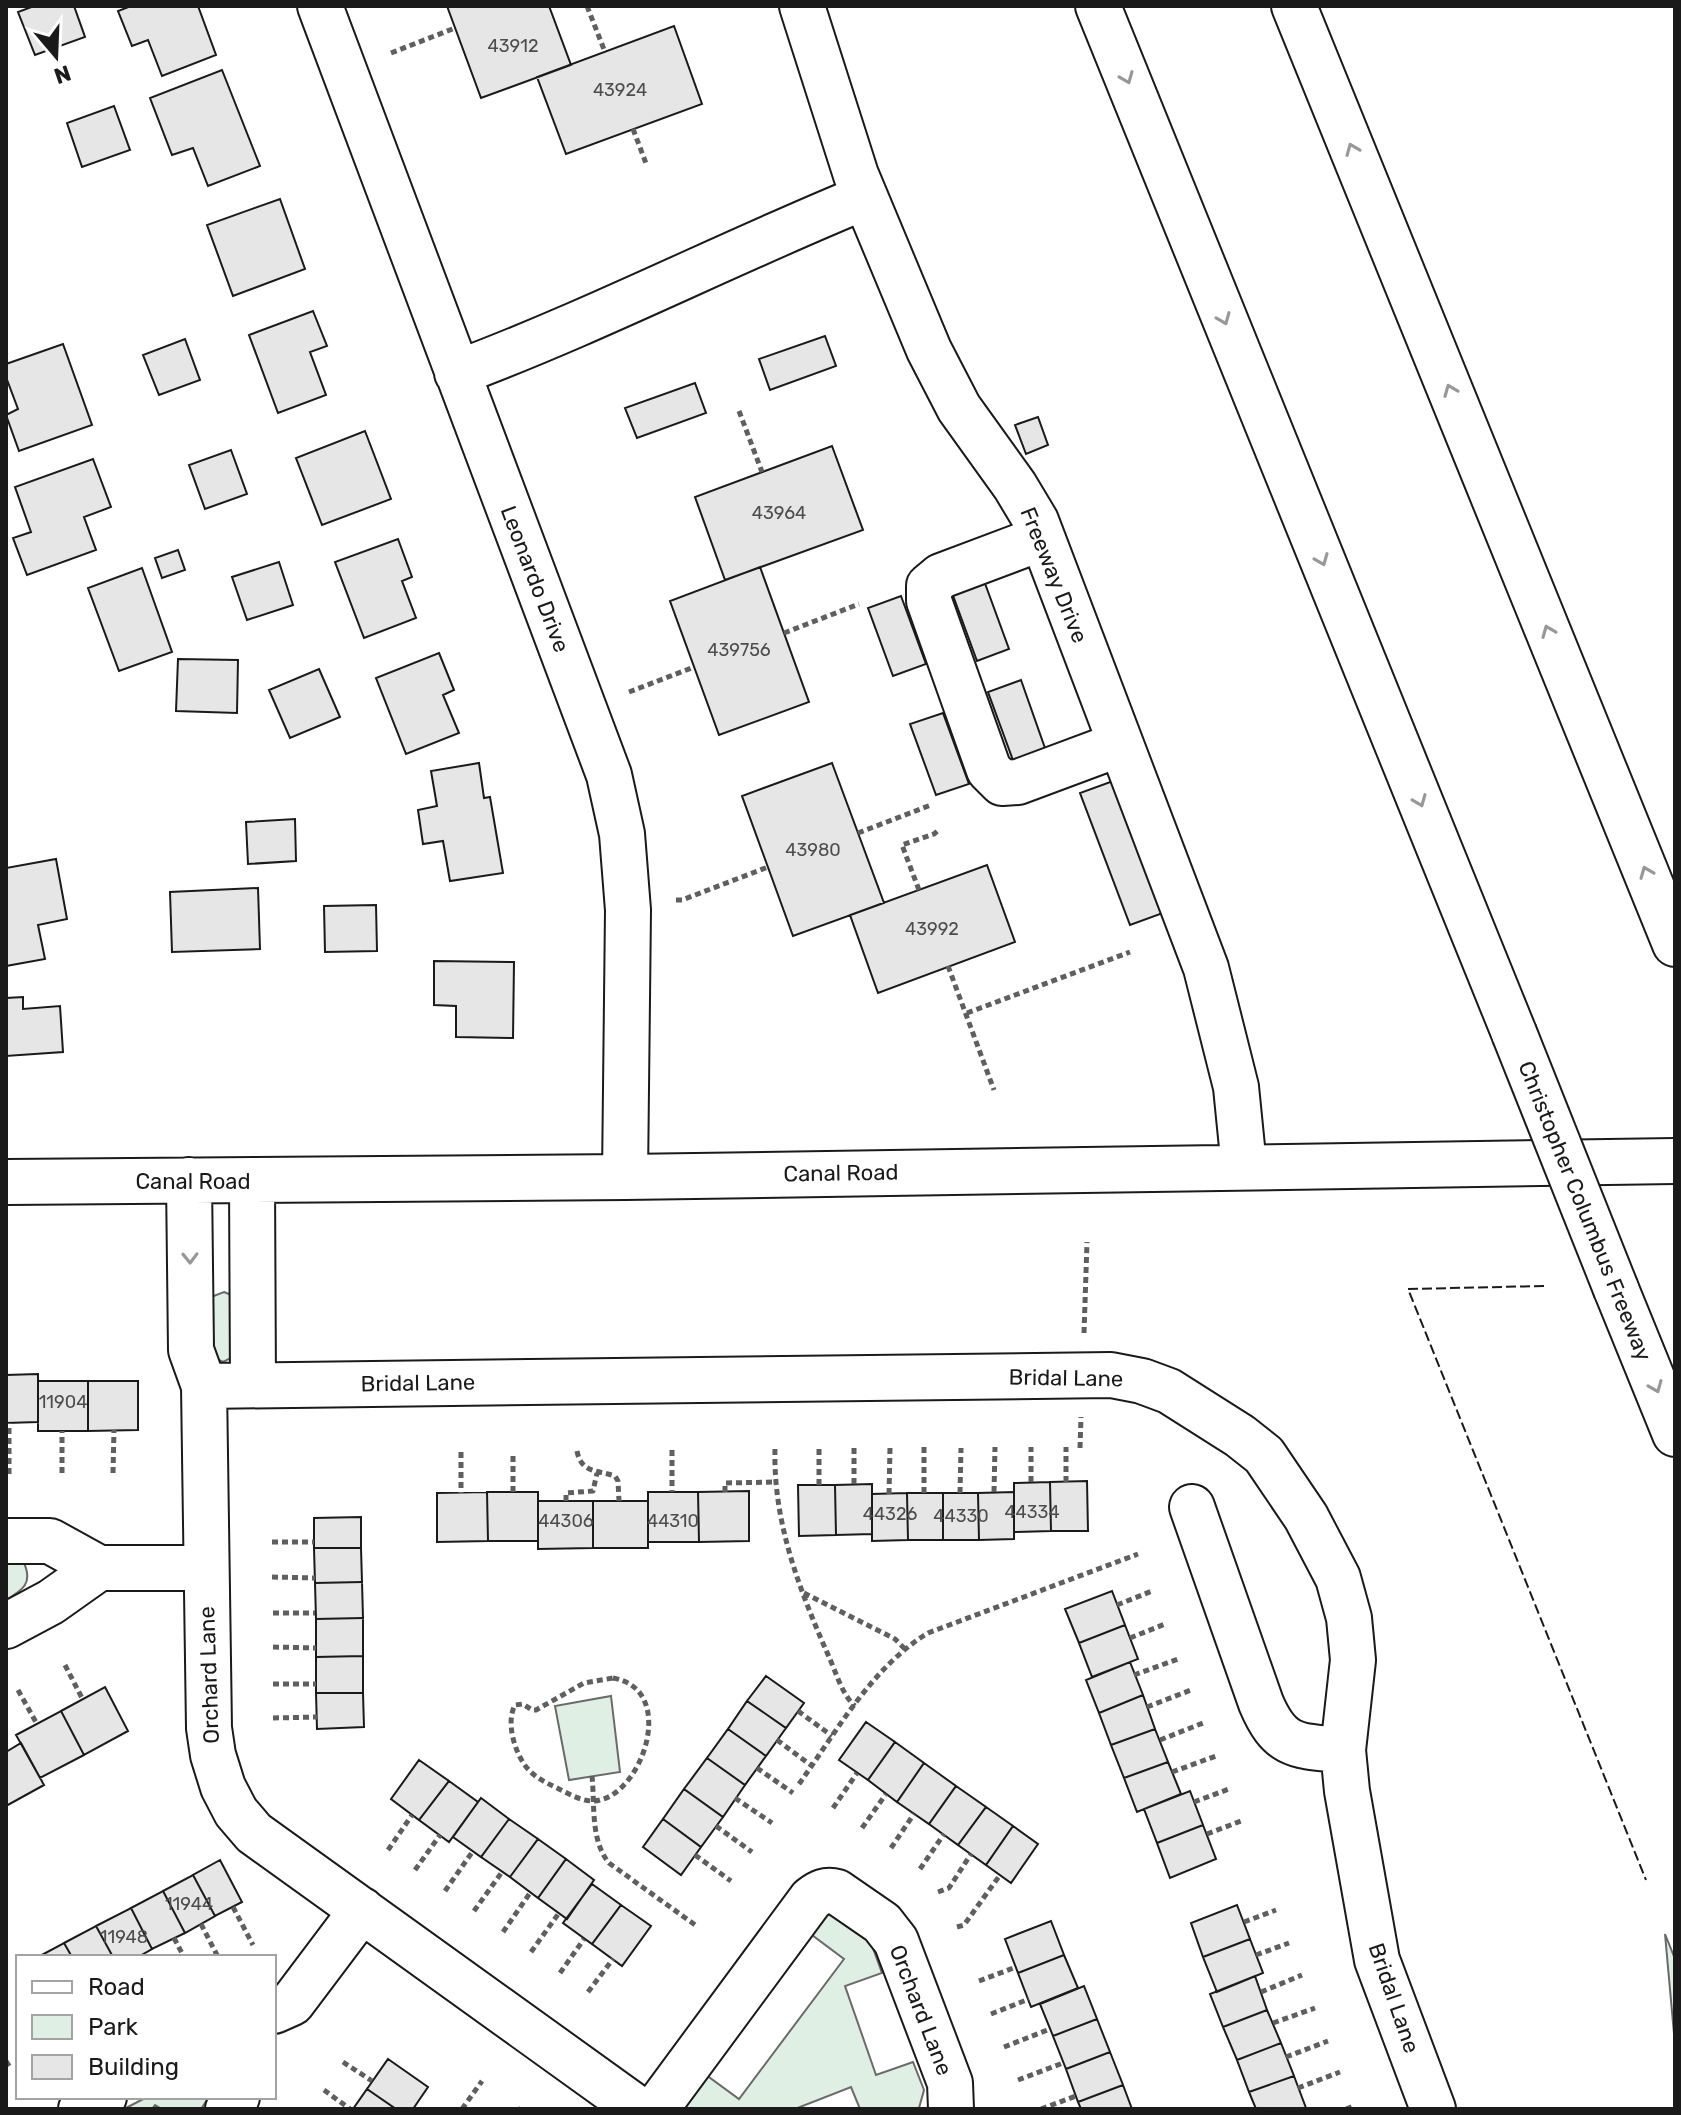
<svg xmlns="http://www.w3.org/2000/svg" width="1681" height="2115" font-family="Rubik,sans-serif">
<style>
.green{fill:#e0efe3;stroke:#6a6a6a;stroke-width:2}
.building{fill:#e6e6e6;stroke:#1a1a1a;stroke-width:2}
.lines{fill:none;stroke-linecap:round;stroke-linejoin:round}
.minor-casing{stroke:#1a1a1a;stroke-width:48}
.highway-casing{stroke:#1a1a1a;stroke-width:48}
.path{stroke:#5f5f5f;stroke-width:5;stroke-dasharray:6 4;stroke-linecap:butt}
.minor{stroke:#fff;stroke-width:44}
.highway{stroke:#fff;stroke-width:44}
.highway-bridge-casing{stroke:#1a1a1a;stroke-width:48;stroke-linecap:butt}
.highway-bridge{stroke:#fff;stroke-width:44}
.fence{stroke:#1a1a1a;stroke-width:2;stroke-dasharray:10 4;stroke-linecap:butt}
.oneway{stroke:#989898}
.labels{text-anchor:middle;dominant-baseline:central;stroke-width:6;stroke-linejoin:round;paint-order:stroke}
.number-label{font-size:18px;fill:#4d4d4d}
.street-label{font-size:22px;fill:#1a1a1a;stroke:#fff}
</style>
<rect width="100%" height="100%" fill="#fff"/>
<path class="green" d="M224 1292 236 1297 235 1356 223 1362 211 1356V1297Z
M6 1560 24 1563C33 1583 23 1590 6 1600Z
M611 1696 620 1772 569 1780 555 1706Z
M831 1910 870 1940 882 1973 845 1986 876 2075 913 2062 924 2090 919 2108 860 2109 851 2087 795 2109H680L706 2075 739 2099 844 1959 812 1935Z
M1665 1934 1675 1959V2045Z
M147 2097H209L201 2109H162L155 2105 152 2109H124Z"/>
<path class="building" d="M34 6H74L85 37 35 55 18 12Z
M131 6H198L216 55 162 76 148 40 132 46 118 11Z
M447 6H549L571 65 481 98Z
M674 26 702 104 566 154 537 77Z
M222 70 260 166 208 186 193 148 172 155 150 98Z
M114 106 130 150 82 167 67 123Z
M280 199 305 269 233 296 207 225Z
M313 311 327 346 310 352 326 395 278 413 249 335Z
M825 336 836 366 770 390 759 359Z
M185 339 200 380 159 395 143 355Z
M63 344 92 425 19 451 6 415 18 409 6 377V364Z
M695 383 706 413 637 438 625 408Z
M1038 417 1048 445 1026 454 1015 425Z
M365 431 391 499 322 525 296 458Z
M832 446 863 530 725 580 695 497Z
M231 450 247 494 205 509 189 465Z
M93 459 111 507 84 517 96 550 27 575 13 538 31 532 15 487Z
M398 539 412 577 402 581 416 618 364 638 335 562Z
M178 550 185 570 162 578 155 558Z
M279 562 293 605 247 620 232 577Z
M760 567 809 702 719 735 670 601Z
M142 568 172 652 119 671 88 588Z
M983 578 1009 649 977 661 951 590Z
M901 596 926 664 893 676 868 608Z
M439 653 454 690 443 695 459 733 406 754 376 678Z
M178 659 238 660 237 713 176 711Z
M319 669 340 717 290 738 269 690Z
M1021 680 1046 751 1014 763 988 692Z
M943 713 969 784 936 795 910 724Z
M479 763 484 798 490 797 503 873 450 881 443 841 423 844 418 810 437 806 431 771Z
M832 763 884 903 793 936 742 796Z
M1113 781 1163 913 1130 925 1080 793Z
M295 819 296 861 248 864 246 822Z
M56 859 67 919 38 925 45 959 6 966V868Z
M987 865 1015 942 878 993 850 915Z
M258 888 260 949 172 952 170 892Z
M376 905 377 951 325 952 324 906Z
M434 961 514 962 513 1038 456 1037V1006L434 1005Z
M23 997V1009L60 1006 63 1052 6 1056V998Z
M38 1374V1422L6 1423V1375Z
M38 1381H88V1431H38Z
M88 1381H138V1430L88 1431Z
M1087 1481 1088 1531H1051L1050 1482Z
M1050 1482 1051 1531 1014 1532V1483Z
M872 1484V1534L836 1535 835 1485Z
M798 1485H835L836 1535 799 1536Z
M749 1491V1541L699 1542 698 1492Z
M487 1492H538V1541H488Z
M487 1492 488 1541 437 1542V1493Z
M648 1492H698L699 1542H648Z
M1014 1492V1539L979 1540 978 1493Z
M907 1493H943V1540H908Z
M907 1493 908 1540 872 1541V1494Z
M943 1493H978L979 1540H943Z
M538 1501H593V1548L538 1549Z
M593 1501H648V1548H593Z
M361 1517V1548H314V1518Z
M314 1548H361L362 1582 315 1583Z
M362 1582 363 1618 316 1619 315 1583Z
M1112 1591 1125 1625 1079 1643 1065 1609Z
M363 1618V1656L316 1657V1619Z
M1125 1625 1138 1659 1092 1677 1079 1643Z
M363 1656V1693H316V1657Z
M1130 1662 1143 1695 1099 1713 1086 1680Z
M766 1676 804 1703 786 1728 747 1701Z
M105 1687 128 1731 84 1755 61 1711Z
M316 1693H363L364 1727 317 1729Z
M1143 1695 1155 1729 1111 1745 1099 1713Z
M747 1701 786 1728 766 1756 728 1729Z
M61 1711 84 1755 40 1778 16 1735Z
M866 1722 895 1742 868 1780 839 1760Z
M728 1729 766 1756 745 1785 707 1758Z
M1155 1729 1168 1762 1124 1778 1111 1745Z
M895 1742 924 1763 897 1802 868 1780Z
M21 1743 44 1785 6 1806V1752Z
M707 1758 745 1785 723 1817 684 1789Z
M419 1760 449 1781 419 1820 391 1799Z
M1168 1762 1181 1794 1137 1812 1124 1778Z
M924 1763 956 1786 929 1824 897 1802Z
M449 1781 478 1802 449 1842 419 1820Z
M956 1786 986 1807 958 1845 929 1824Z
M684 1789 723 1817 701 1847 663 1819Z
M1190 1791 1203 1825 1157 1843 1144 1809Z
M481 1798 509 1819 481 1857 453 1837Z
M986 1807 1013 1826 986 1865 958 1845Z
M509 1819 538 1839 510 1877 481 1857Z
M663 1819 701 1847 681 1875 643 1847Z
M1203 1825 1216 1859 1170 1878 1157 1843Z
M1013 1826 1038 1844 1011 1883 986 1865Z
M538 1839 566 1859 538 1898 510 1877Z
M566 1859 594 1880 567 1919 538 1898Z
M220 1860 242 1902 215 1916 193 1875Z
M193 1875 215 1916 185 1933 163 1891Z
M592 1884 621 1905 592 1944 563 1923Z
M163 1891 185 1933 152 1949 131 1908Z
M621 1905 651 1926 622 1966 592 1944Z
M1237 1905 1250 1939 1203 1957 1191 1923Z
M131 1908 152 1949 138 1957H113L96 1926Z
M1051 1921 1064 1955 1018 1973 1005 1939Z
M96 1926 113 1957H72L64 1943Z
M1250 1939 1263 1973 1217 1992 1203 1957Z
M64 1943 72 1957H38Z
M1064 1955 1078 1988 1031 2007 1018 1973Z
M1255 1976 1267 2010 1223 2027 1210 1994Z
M1084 1986 1097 2019 1053 2036 1040 2004Z
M1267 2010 1281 2043 1237 2060 1223 2027Z
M1097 2019 1110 2052 1066 2069 1053 2036Z
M1281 2043 1294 2076 1249 2092 1237 2060Z
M1110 2052 1123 2085 1078 2102 1066 2069Z
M388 2059 428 2087 413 2109H396L367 2089Z
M1294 2076 1306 2108 1256 2109 1249 2092Z
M1123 2085 1132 2109H1081L1078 2102Z
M367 2089 396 2109H353Z"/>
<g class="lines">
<g class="minor-casing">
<path id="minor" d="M320 6 609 775 622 834 628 910 625 1177
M802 6 856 175 929 350 959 408 1015 486 1036 521 1206 968 1236 1087 1244 1167
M457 373C596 321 728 253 865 197
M1042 538 941 576 929 586V601L989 770 1002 783 1018 782 1120 744
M189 1180 191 1350 204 1386 209 1728 213 1755 223 1787 236 1812 254 1833 638 2109
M252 1180 253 1385
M6 1182 625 1177 1675 1161
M204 1386 1111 1375 1142 1381 1169 1391 1240 1436 1264 1455 1306 1517 1338 1578 1349 1618 1353 1660 1343 1750 1347 1791 1377 1960 1433 2109
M1192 1507 1261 1703C1280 1748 1297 1746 1343 1750
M6 1541H50L99 1568H206
M6 1626 51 1602 99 1568
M274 2011 292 2003 362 1910
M81 2109 104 2097
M228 2109 237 2097
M656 2109 811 1899C820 1892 826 1889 837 1892L882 1923 896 1941 950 2083 951 2109"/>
</g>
<g class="highway-casing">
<path id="highway" d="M1098 6 1514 1033
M1294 6 1675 944
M1616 1289 1675 1434"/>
</g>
<path class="path" d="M587 6 605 52
M391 53 455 28
M633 129 647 166
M739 411 762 472
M784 633 859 604
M629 692 694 667
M858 833 931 805
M919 890 902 845 934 834 940 829
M676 900H682L768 867
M948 966 994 1090
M967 1013 1130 952
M1084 1333 1087 1242
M924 1447V1493
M854 1448V1485
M1080 1448 1081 1417
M775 1449C773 1523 800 1591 829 1657 836 1672 842 1695 855 1706
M672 1450V1492
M577 1451C581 1473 597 1470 615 1476L618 1481 619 1501
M461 1452V1493
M62 1473V1431
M113 1473 114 1430
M9 1474V1423
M1031 1482V1447
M1066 1482V1447
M819 1485V1449
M513 1492V1452
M725 1492V1483L776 1482
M994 1492 995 1447
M960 1493 961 1448
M889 1494 890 1448
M566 1501V1493L593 1491 597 1473
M272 1542H314
M272 1577 315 1578
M804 1593 895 1639 905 1649
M1117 1605 1152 1591
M273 1613H315
M1130 1638 1165 1624
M273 1647 316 1648
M65 1665 83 1700
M1134 1675 1178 1659
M613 1678C677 1689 644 1790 600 1800 586 1804 571 1795 559 1789 545 1782 533 1777 524 1764 514 1749 506 1722 515 1705L523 1704 532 1710H536L584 1683Z
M273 1684H316
M18 1690 37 1724
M1147 1707 1191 1690
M798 1711 832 1736
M273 1718 317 1717
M777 1740 812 1766
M1160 1740 1203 1723
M757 1768 793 1793
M1172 1772 1216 1756
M592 1776C595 1804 590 1840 609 1863L698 1927
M799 1784C837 1731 871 1668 928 1633L1138 1554
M735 1798 772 1823
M1194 1802 1229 1789
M833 1808 857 1773
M716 1826 752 1852
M862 1828 886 1794
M1207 1834 1241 1821
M891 1848 914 1814
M388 1850 412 1815
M695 1855 731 1881
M920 1869 944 1834
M415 1870 440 1835
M445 1891 473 1851
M938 1892 949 1888 971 1854
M233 1907 253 1945
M474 1911 502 1872
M1244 1922 1276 1910
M201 1924 218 1957
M957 1927 964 1925 1000 1875
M503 1932 530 1893
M174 1938 184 1957
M531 1952 559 1913
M141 1955V1957
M1256 1955 1289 1943
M560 1973 584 1939
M979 1981 1016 1967
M588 1992 613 1959
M1261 1992 1302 1975
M991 2014 1029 1999
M1273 2023 1315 2008
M1004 2047 1050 2029
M1286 2057 1328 2041
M6 2061 11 2069
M343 2062 372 2081
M1018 2080 1063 2063
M1298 2088 1340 2072
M324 2090 350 2109
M462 2109 482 2081
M520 2109 521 2108
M1041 2109 1076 2096
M1346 2109 1354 2106"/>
<use href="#minor" class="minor"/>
<use href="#highway" class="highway"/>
<g class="highway-bridge-casing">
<path id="highway-bridge" d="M1514 1033 1616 1289"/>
</g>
<use href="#highway-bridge" class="highway-bridge"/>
<path class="fence" d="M1544 1286 1408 1289 1646 1880"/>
</g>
<defs><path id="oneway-chevron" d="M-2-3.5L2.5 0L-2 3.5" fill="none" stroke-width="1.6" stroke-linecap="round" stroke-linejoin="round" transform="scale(2)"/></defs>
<g class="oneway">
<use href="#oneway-chevron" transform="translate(1127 78) rotate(68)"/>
<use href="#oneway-chevron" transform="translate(1352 149) rotate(-112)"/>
<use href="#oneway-chevron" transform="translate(1224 319) rotate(68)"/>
<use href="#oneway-chevron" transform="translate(1450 390) rotate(-112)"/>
<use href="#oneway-chevron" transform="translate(1322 560) rotate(68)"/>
<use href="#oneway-chevron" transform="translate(1548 631) rotate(-112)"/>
<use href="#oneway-chevron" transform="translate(1420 801) rotate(68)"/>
<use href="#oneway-chevron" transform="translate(1646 872) rotate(-112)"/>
<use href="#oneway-chevron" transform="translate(190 1258) rotate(89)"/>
<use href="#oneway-chevron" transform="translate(1656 1387) rotate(68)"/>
</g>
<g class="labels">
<g class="number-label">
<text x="513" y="46">43912</text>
<text x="620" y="90">43924</text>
<text x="779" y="513">43964</text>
<text x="739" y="650">439756</text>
<text x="813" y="850">43980</text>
<text x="932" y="929">43992</text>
<text x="63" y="1402">11904</text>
<text x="1032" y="1512">44334</text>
<text x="890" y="1514">44326</text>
<text x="961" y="1516">44330</text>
<text x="566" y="1521">44306</text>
<text x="673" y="1521">44310</text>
<text x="189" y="1904">11944</text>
<text x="124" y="1937">11948</text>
</g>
<g class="street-label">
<text transform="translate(1054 575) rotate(68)">Freeway Drive</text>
<text transform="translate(535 579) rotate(69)">Leonardo Drive</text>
<text transform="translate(841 1173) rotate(-1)">Canal Road</text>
<text x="193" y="1181">Canal Road</text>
<text transform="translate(1585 1211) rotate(68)">Christopher Columbus Freeway</text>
<text transform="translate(1066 1378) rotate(1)">Bridal Lane</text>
<text transform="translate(418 1383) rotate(-1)">Bridal Lane</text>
<text transform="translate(209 1675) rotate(-92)">Orchard Lane</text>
<text transform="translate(1394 1998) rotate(71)">Bridal Lane</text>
<text transform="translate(921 2010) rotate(69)">Orchard Lane</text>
</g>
</g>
<rect width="1681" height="2115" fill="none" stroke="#1a1a1a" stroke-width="16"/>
<rect x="16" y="1955" width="260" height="144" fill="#ffffff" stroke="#a3a3a3" stroke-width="2"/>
<rect x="32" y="1981" width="40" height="12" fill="#ffffff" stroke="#a3a3a3" stroke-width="2"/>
<text x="88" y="1995" font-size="24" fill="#1a1a1a">Road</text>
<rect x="32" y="2015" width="40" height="24" fill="#e0efe3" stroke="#a3a3a3" stroke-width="2"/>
<text x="88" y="2035" font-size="24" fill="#1a1a1a">Park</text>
<rect x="32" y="2055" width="40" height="24" fill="#e6e6e6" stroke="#a3a3a3" stroke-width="2"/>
<text x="88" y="2075" font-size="24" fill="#1a1a1a">Building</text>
<g transform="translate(56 56) rotate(161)" stroke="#ffffff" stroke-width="6" paint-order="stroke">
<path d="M0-6L14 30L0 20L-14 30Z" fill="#1a1a1a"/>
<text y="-12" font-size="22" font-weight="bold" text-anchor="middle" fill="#1a1a1a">N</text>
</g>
</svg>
